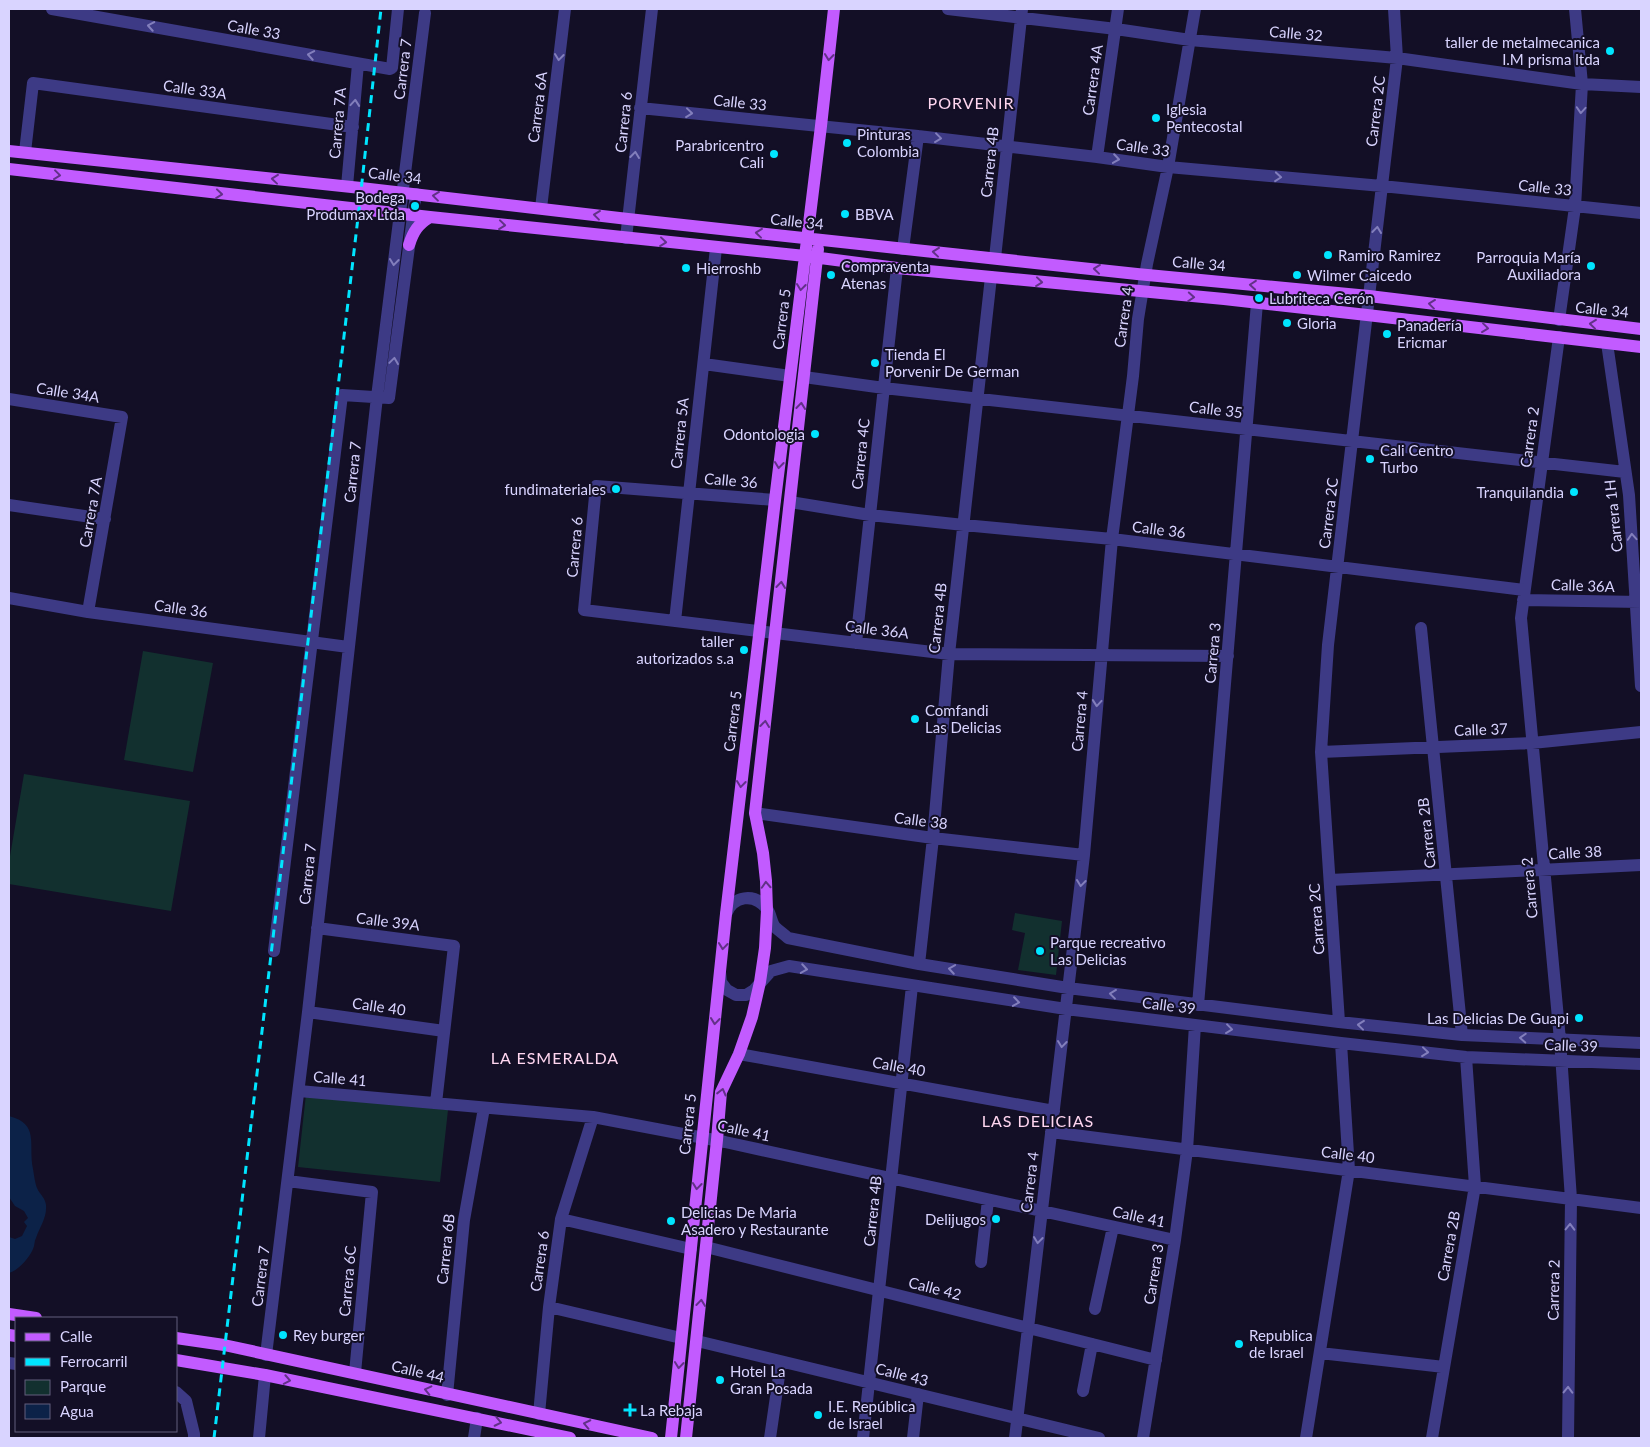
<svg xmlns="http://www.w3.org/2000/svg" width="1650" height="1447" font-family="Lato,sans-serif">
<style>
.green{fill:#12302f}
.water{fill:#0c2248}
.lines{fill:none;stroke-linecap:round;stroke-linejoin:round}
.minor{stroke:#3d3a85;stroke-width:12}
.major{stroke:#c25bff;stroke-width:12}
.rail{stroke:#00e5ff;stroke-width:3;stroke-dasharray:8 6;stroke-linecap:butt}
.oneway{stroke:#837fbc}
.oneway2{stroke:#623188}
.poi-dot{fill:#00e5ff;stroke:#130f26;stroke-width:2}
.labels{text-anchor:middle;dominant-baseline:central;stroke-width:4;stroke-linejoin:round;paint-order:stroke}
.street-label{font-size:15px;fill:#d9d4ff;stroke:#130f26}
.poi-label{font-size:15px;fill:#d9d4ff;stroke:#130f26;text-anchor:start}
.neighbourhood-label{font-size:16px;letter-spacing:1px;fill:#ffd6f0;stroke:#130f26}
</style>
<rect width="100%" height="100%" fill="#130f26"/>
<path class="green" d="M143 651 213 663 193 772 124 760Z
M24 774 190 801 171 911 9 884V862Z
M1015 913 1062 921 1056 975 1018 970 1025 933 1012 930Z
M306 1094 448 1110 440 1182 298 1167Z"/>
<path class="water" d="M9 1116C40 1124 28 1144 33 1169 34 1175 35 1183 37 1188 40 1195 45 1197 46 1205 47 1218 40 1226 36 1238 34 1241 35 1245 33 1249 29 1258 19 1270 9 1273V1237L15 1239 22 1236 27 1226 24 1222 28 1218 24 1211 15 1206 9 1197Z"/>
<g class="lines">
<path class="minor" d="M52 9 390 69 392 68 398 9
M948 9 1116 29 1190 40 1397 58 1582 84 1641 87
M640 108 918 136 1097 157 1168 167 1382 186 1641 213
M25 152 33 83 353 127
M1097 157 1118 9
M347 186 358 64
M541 208 565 9
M626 238 652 9
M903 249 918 136
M995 258 1022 9
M1559 320 1575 207 1582 84 1575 9
M1559 337 1521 618 1560 1040 1571 1199 1568 1438
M1607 343 1629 495 1641 686
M704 364 790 376
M804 377 884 388 1625 472
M9 399 122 417 88 612
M775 500 596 486 584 610 949 654 1228 656
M790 502 870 515 964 525 1112 539 1524 590
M9 505 105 519
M9 598 88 612 348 647
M1523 600 1641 602
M675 621 716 248
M1421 628 1462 1035
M856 643 897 268
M1321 752 1532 743 1641 732
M755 813 933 838 1084 855
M1330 880 1641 865
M726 914C733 896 754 892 767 909 771 914 771 922 775 927 779 931 784 934 788 938L919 964 1068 988 1339 1022 1462 1035 1641 1043
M317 928 454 946 436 1103
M274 951 342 395 389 398 416 194
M919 964 933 838 949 654 991 277
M720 972 721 982 727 990 736 995H746L754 990 771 971 789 966 1066 1009 1341 1043 1466 1057 1641 1064
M1198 1005 1257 303
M308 1012 444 1031
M1339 1022 1321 752 1328 645 1397 58 1394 9
M739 1054 1054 1111
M299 1091 593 1117 725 1142 1175 1240
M1051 1132 1641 1208
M288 1181 372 1192 355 1373
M561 1219 691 1249
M706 1247 1156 1360
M981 1262 988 1200
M549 1307 681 1338
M1095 1309 1113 1227
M697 1341 1099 1438
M1320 1353 1444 1367
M266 1355 308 1012 377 397 425 13
M9 1363 16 1364
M1083 1391 1092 1344
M176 1392 186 1401 194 1434V1438
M447 1395 464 1220 484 1108
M539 1414 549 1307 561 1219 593 1117
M259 1438 265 1375
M474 1438 477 1418
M770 1438 781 1362
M863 1438 912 986
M913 1438 918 1394
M1015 1438 1084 855 1112 539 1133 376 1138 319 1147 264 1168 167 1195 9
M1143 1438 1175 1240 1187 1150 1195 1025
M1306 1438 1349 1170 1341 1043
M1432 1438 1475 1186 1466 1057"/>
<path class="major" d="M9 151 361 188 628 219 1137 274 1369 296 1641 329
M9 169 430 217 805 256 897 268 1224 299 1367 315 1641 347
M409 245C413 232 418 224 430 217
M9 1314 36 1318
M9 1335 16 1336
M176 1338 224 1345 652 1438
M176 1360 265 1375 570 1438
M671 1438 726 914 775 500 821 126 834 9
M686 1438 717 1140 721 1092 739 1054 752 1017 760 982 765 948 767 910 766 881 763 853 755 813 818 249"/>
<path class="rail" d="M214 1438 359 209 381 9"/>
</g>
<defs><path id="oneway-chevron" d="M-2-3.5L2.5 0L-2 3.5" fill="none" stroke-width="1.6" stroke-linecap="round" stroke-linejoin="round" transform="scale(1.25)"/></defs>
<g class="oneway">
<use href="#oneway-chevron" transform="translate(151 26) rotate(-170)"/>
<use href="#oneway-chevron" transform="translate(311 55) rotate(-170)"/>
<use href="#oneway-chevron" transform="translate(559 57) rotate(97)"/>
<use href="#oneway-chevron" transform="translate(355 103) rotate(-85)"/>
<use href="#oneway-chevron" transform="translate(1581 110) rotate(94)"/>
<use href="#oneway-chevron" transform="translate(689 113) rotate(6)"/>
<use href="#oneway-chevron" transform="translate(938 138) rotate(7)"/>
<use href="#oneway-chevron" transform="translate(635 155) rotate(-83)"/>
<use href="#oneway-chevron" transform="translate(1116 159) rotate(8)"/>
<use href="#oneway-chevron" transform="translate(1278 177) rotate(5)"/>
<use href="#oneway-chevron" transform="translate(1377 230) rotate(-83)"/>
<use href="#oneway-chevron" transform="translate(394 262) rotate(97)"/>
<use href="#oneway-chevron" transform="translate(394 361) rotate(-82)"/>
<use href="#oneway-chevron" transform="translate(1632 537) rotate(-94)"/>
<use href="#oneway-chevron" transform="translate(1097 703) rotate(95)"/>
<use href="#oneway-chevron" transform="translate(1081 883) rotate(97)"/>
<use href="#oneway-chevron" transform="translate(804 969) rotate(9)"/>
<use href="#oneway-chevron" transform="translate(952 969) rotate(-171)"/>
<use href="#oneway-chevron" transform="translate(1113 994) rotate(-173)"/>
<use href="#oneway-chevron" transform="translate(1016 1002) rotate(8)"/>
<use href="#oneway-chevron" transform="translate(1361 1025) rotate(-174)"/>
<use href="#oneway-chevron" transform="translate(1229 1029) rotate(7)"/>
<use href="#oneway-chevron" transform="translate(1523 1038) rotate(-177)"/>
<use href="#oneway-chevron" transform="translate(1062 1044) rotate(97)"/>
<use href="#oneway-chevron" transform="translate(1425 1052) rotate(6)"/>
<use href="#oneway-chevron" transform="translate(1570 1227) rotate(-89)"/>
<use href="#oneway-chevron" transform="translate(1038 1240) rotate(97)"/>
<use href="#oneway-chevron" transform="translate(1568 1390) rotate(-89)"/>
</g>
<g class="oneway2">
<use href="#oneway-chevron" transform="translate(829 57) rotate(96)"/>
<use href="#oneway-chevron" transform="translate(57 175) rotate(7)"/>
<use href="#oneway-chevron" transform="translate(275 179) rotate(-174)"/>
<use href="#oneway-chevron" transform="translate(219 194) rotate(6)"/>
<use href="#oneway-chevron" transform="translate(436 196) rotate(-173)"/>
<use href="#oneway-chevron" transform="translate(597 215) rotate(-173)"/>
<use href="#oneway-chevron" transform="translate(502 225) rotate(6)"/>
<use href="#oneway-chevron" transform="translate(759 233) rotate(-174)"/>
<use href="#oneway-chevron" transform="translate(663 242) rotate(6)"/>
<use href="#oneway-chevron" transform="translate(936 252) rotate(-174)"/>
<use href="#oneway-chevron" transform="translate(1097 269) rotate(-174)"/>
<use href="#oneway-chevron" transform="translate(1039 282) rotate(6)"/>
<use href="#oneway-chevron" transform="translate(1253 285) rotate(-175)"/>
<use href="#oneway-chevron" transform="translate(801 287) rotate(97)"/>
<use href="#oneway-chevron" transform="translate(1191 297) rotate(4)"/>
<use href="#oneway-chevron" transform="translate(1432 304) rotate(-173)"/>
<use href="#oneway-chevron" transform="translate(1593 324) rotate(-174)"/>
<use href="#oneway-chevron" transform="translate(1485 328) rotate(7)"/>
<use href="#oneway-chevron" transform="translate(801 406) rotate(-84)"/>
<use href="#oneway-chevron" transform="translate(779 465) rotate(97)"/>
<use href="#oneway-chevron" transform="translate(781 585) rotate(-84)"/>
<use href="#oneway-chevron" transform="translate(765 724) rotate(-83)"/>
<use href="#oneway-chevron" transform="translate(741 784) rotate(97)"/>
<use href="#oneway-chevron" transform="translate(766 885) rotate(-93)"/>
<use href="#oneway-chevron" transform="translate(723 946) rotate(96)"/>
<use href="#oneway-chevron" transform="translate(715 1021) rotate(96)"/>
<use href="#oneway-chevron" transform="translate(722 1092) rotate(-76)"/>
<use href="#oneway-chevron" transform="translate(697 1186) rotate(96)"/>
<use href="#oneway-chevron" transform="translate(701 1303) rotate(-84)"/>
<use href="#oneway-chevron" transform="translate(679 1365) rotate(96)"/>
<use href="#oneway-chevron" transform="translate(287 1380) rotate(11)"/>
<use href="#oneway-chevron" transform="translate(428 1390) rotate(-167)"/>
<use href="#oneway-chevron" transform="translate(498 1422) rotate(12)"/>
<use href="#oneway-chevron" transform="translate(587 1424) rotate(-168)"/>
</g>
<g class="poi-dot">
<circle cx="1610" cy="51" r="5"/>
<circle cx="1156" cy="118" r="5"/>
<circle cx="847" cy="143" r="5"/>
<circle cx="774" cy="154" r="5"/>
<circle cx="415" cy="206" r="5"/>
<circle cx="845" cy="214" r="5"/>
<circle cx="1328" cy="255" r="5"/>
<circle cx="1591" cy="266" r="5"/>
<circle cx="686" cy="268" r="5"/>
<circle cx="831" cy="275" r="5"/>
<circle cx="1297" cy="275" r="5"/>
<circle cx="1259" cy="298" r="5"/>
<circle cx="1287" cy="323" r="5"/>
<circle cx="1387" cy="334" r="5"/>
<circle cx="875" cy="363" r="5"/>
<circle cx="815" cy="434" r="5"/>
<circle cx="1370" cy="459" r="5"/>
<circle cx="616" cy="489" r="5"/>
<circle cx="1574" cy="492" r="5"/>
<circle cx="744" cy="650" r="5"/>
<circle cx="915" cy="719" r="5"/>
<circle cx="1040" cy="951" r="5"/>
<circle cx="1579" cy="1018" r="5"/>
<circle cx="996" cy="1219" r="5"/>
<circle cx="671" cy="1221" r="5"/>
<circle cx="283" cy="1335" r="5"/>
<circle cx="1239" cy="1344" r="5"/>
<circle cx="720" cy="1380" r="5"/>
<path d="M627.5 1402.5h5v5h5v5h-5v5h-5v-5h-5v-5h5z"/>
<circle cx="818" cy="1415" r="5"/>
</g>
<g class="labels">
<g class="street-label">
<text transform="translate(254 29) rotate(10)">Calle 33</text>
<text transform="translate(1296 33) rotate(5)">Calle 32</text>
<text transform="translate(402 69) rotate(-83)">Carrera 7</text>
<text transform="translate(1092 80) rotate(-82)">Carrera 4A</text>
<text transform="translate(195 89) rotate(8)">Calle 33A</text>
<text transform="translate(740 102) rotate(6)">Calle 33</text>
<text transform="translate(537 107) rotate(-83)">Carrera 6A</text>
<text transform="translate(1375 111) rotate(-83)">Carrera 2C</text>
<text transform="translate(623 122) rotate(-84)">Carrera 6</text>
<text transform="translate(337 123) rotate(-85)">Carrera 7A</text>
<text transform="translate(1143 147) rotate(8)">Calle 33</text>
<text transform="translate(989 162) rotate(-84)">Carrera 4B</text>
<text transform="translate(395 175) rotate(7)">Calle 34</text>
<text transform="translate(1545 187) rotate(6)">Calle 33</text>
<text transform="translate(797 221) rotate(6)">Calle 34</text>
<text transform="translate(1199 263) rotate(5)">Calle 34</text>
<text transform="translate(1602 309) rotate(6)">Calle 34</text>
<text transform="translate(1123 317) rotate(-82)">Carrera 4</text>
<text transform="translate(781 319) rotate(-83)">Carrera 5</text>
<text transform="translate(68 392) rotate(9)">Calle 34A</text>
<text transform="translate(1216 409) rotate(7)">Calle 35</text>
<text transform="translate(679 433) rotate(-84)">Carrera 5A</text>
<text transform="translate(1529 437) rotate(-82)">Carrera 2</text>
<text transform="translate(860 454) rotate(-84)">Carrera 4C</text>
<text transform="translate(352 472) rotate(-84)">Carrera 7</text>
<text transform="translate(731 480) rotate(5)">Calle 36</text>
<text transform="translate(90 512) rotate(-80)">Carrera 7A</text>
<text transform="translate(1328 513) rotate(-83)">Carrera 2C</text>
<text transform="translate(1613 516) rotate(-96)">Carrera 1H</text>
<text transform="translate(1159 529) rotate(7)">Calle 36</text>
<text transform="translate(574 547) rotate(-85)">Carrera 6</text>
<text transform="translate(1583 585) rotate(2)">Calle 36A</text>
<text transform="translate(181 608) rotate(8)">Calle 36</text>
<text transform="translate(937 618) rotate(-84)">Carrera 4B</text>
<text transform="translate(877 629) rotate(7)">Calle 36A</text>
<text transform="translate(1212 653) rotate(-85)">Carrera 3</text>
<text transform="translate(732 721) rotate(-83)">Carrera 5</text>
<text transform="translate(1079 721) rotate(-85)">Carrera 4</text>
<text transform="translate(1481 729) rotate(-2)">Calle 37</text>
<text transform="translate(921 820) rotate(7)">Calle 38</text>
<text transform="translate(1426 833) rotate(-96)">Carrera 2B</text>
<text transform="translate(1575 852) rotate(-3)">Calle 38</text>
<text transform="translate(307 874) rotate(-84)">Carrera 7</text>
<text transform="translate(1529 888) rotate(-95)">Carrera 2</text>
<text transform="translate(1316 919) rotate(-94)">Carrera 2C</text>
<text transform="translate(388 921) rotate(7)">Calle 39A</text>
<text transform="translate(1169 1005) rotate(7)">Calle 39</text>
<text transform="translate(379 1006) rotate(8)">Calle 40</text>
<text transform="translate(1571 1045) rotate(2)">Calle 39</text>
<text transform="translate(899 1066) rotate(10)">Calle 40</text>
<text transform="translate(340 1078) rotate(5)">Calle 41</text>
<text transform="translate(687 1124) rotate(-84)">Carrera 5</text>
<text transform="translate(744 1130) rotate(12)">Calle 41</text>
<text transform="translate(1348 1154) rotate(7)">Calle 40</text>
<text transform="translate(1029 1182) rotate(-83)">Carrera 4</text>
<text transform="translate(872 1211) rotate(-84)">Carrera 4B</text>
<text transform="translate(1139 1216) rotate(12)">Calle 41</text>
<text transform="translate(1448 1246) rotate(-80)">Carrera 2B</text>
<text transform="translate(445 1249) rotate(-84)">Carrera 6B</text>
<text transform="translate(539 1261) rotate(-82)">Carrera 6</text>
<text transform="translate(1153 1274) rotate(-81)">Carrera 3</text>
<text transform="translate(260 1276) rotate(-83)">Carrera 7</text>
<text transform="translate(347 1281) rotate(-85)">Carrera 6C</text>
<text transform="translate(935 1288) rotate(14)">Calle 42</text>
<text transform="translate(1553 1290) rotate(-89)">Carrera 2</text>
<text transform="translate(418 1371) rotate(13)">Calle 44</text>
<text transform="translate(902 1374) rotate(14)">Calle 43</text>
</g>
<g class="poi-label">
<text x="1600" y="42" text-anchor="end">taller de metalmecanica<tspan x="1600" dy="17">I.M prisma ltda</tspan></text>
<text x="1166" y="109">Iglesia<tspan x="1166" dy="17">Pentecostal</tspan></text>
<text x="857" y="134">Pinturas<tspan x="857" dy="17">Colombia</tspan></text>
<text x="764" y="145" text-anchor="end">Parabricentro<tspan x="764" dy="17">Cali</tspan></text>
<text x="405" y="197" text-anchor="end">Bodega<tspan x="405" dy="17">Produmax Ltda</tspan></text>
<text x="855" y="214">BBVA</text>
<text x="1338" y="255">Ramiro Ramirez</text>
<text x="1581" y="257" text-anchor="end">Parroquia María<tspan x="1581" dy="17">Auxiliadora</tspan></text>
<text x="841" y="266">Compraventa<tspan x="841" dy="17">Atenas</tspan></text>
<text x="696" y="268">Hierroshb</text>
<text x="1307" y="275">Wilmer Caicedo</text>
<text x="1269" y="298">Lubriteca Cerón</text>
<text x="1297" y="323">Gloria</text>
<text x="1397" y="325">Panadería<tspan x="1397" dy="17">Ericmar</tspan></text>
<text x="885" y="354">Tienda El<tspan x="885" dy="17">Porvenir De German</tspan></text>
<text x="805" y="434" text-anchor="end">Odontologia</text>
<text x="1380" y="450">Cali Centro<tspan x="1380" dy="17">Turbo</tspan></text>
<text x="606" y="489" text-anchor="end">fundimateriales</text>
<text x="1564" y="492" text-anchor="end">Tranquilandia</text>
<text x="734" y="641" text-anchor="end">taller<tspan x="734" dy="17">autorizados s.a</tspan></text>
<text x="925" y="710">Comfandi<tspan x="925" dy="17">Las Delicias</tspan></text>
<text x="1050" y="942">Parque recreativo<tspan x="1050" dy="17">Las Delicias</tspan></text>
<text x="1569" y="1018" text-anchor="end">Las Delicias De Guapi</text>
<text x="681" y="1212">Delicias De Maria<tspan x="681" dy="17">Asadero y Restaurante</tspan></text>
<text x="986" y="1219" text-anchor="end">Delijugos</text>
<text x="293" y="1335">Rey burger</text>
<text x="1249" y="1335">Republica<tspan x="1249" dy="17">de Israel</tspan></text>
<text x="730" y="1371">Hotel La<tspan x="730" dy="17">Gran Posada</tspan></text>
<text x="828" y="1406">I.E. República<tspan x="828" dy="17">de Israel</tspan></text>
<text x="640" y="1410">La Rebaja</text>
</g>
<g class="neighbourhood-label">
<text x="971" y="102">PORVENIR</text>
<text x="555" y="1057">LA ESMERALDA</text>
<text x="1038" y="1120">LAS DELICIAS</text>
</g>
</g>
<rect width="1650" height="1447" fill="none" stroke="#d9d4ff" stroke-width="20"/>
<rect x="15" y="1317" width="162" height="115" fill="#130f26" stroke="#625e7d"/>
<rect x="25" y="1333" width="25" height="8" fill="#c25bff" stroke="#625e7d"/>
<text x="60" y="1342" font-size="15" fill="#d9d4ff">Calle</text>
<rect x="25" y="1358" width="25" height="8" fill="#00e5ff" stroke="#625e7d"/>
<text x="60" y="1367" font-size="15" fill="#d9d4ff">Ferrocarril</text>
<rect x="25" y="1380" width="25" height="15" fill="#12302f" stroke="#625e7d"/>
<text x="60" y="1392" font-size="15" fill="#d9d4ff">Parque</text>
<rect x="25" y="1404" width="25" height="15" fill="#0c2248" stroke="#625e7d"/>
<text x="60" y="1417" font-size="15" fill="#d9d4ff">Agua</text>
</svg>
